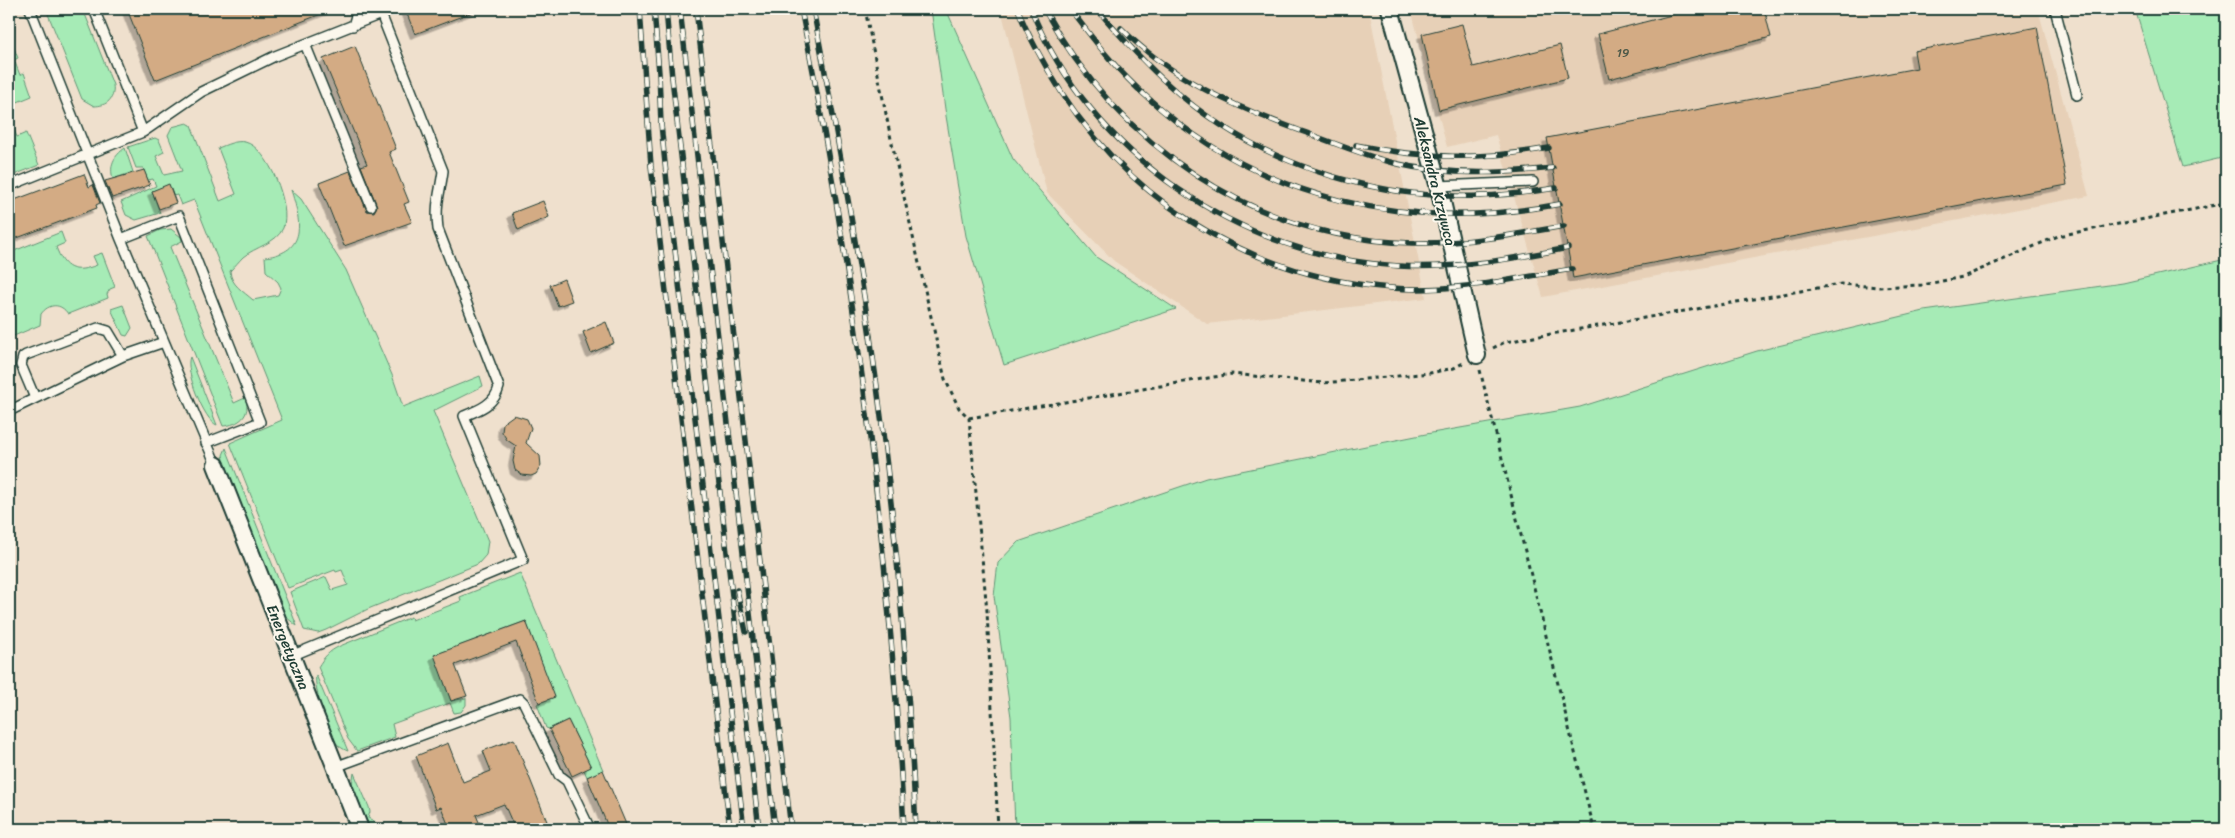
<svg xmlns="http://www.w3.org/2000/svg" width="2235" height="838" font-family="Sriracha,sans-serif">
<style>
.built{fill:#e7d0b7}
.green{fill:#a6ebb6;stroke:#629475}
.building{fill:#d3ab84;stroke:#1f3d34;filter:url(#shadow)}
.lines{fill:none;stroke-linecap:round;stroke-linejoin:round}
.service-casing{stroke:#1f3d34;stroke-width:12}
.minor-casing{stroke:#1f3d34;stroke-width:20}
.path{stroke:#1f3d34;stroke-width:3;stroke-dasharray:4 4;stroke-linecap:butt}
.service{stroke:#fbf7ec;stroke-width:9}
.minor{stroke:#fbf7ec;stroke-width:16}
.rail-casing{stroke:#1f3d34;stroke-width:5.5}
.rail{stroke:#fbf7ec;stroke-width:4;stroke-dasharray:11;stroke-linecap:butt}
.labels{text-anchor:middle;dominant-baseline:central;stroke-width:4;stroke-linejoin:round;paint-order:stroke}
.number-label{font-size:12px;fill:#4c5848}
.street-label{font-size:15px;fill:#1f3d34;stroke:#fbf7ec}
</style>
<defs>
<filter id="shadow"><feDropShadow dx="-4.5" dy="4.5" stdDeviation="0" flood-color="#0004"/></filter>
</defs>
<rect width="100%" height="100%" fill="#efe0cd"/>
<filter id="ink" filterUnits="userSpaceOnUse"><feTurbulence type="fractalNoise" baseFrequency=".02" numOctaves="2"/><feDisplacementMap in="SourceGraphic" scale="10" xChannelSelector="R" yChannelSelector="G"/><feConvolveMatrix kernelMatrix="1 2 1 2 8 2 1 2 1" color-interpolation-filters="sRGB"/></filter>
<g filter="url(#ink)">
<path class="built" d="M1001 9H1369L1426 298 1207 324 1114 261 1047 193Z
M1411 9H2038L2089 196 1543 297 1496 135 1447 147Z"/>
<path class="green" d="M46 9H83L113 85C115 99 107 106 94 106L82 99Z
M931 9H946L1013 159 1096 257 1176 309 1004 365 966 236 946 116Z
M2135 9H2226V157L2183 167Z
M9 36 18 58 14 60 20 75 24 73 32 96 15 103 9 94Z
M9 118 17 137 26 133 39 165 9 177Z
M187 123 191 125 220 201 236 194 218 148C226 145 236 140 245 142 268 147 292 206 283 228 277 243 255 247 243 257 239 261 235 266 230 271 231 285 243 291 253 300L278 295 281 288 278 282 266 271 265 257C308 252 301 221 291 190L301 199 346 270 392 375 403 407 480 376 483 386 433 411 488 541 486 555 478 564 368 609 326 630 318 633 304 630 290 592 326 577 332 590 348 585 342 570 336 572 335 570 288 588 230 443 282 420 194 200 181 205 177 195 173 196 169 185 152 191 160 213 136 220 126 215 121 202 156 186 153 179 148 180 143 168H136L128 147 155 138 159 140 164 152 156 156 164 175 182 171 168 135 172 127Z
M125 148 133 172 113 179C109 165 114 156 125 148Z
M171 229 181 237 182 241 170 247 234 403 245 398C252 415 239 425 223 426L148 236 160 230Z
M61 232 65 243 56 247C64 269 74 274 97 265L93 256 102 253 115 287 110 289 107 294 108 298 68 314C61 303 49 303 41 314L40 325 9 338V253Z
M2226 259V823L2216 829H1015L1011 717 994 596 998 563 1018 542 1206 478 1426 434 1580 407 1757 351 1924 311 2123 283Z
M123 305 132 328 127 336 123 335 111 309Z
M190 357 217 425C204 421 184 369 190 357Z
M226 448 297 626 286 617 225 464 223 455Z
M520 573 603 770 587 777 584 770 591 767 568 720 549 729 546 728 537 704 554 697 526 621 435 655 451 701 466 698V705L461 712 454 713 450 703 392 724 395 737 357 751 348 739 318 667C324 657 329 651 340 646L411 617 412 620 461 601 460 597Z
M316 675 348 751C345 750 341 748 338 745 329 734 313 689 316 675Z
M354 773 369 807 370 812 368 818 374 821 378 829H370L352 784Z"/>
<path class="building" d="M127 9H331V10L155 80Z
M405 9H478V10L415 34Z
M1695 9H1764L1771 37 1609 79 1598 34Z
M1462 24 1473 67 1560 45 1568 78 1439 110 1422 34Z
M2037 27 2067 185 1573 278 1547 138 1917 68 1914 51Z
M355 46 396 149 389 152 409 202 404 204 412 222 344 246 319 183 350 171 367 211 374 212 377 206 361 166 367 164 323 59Z
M144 170 150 185 112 198 105 181Z
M84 174 89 187 93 185 100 203 96 205 97 208 9 241V202Z
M169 184 176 203 159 209 152 191Z
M543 201 549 217 518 230 512 213Z
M564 279 572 301 558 306 550 285Z
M606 322 614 343 591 353 583 332Z
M514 415 527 419 531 428 526 443 540 456 541 466 536 474 531 476 522 475 515 470 513 461 516 446 507 440 502 432 503 423Z
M526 621 555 697 539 703 516 642 455 665 467 696 451 701 434 655Z
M568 720 591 767 572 776 549 729Z
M514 739 550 829H515L504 804 476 815 482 829H450L441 807 436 809 416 756 448 743 463 782 491 771 483 751Z
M603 770 628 829H609L587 777Z"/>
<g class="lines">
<g class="service-casing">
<path id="service" d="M30 9 121 239 216 465
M2055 9 2077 95
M353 26 358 9
M305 44 371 206
M143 132 201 92 275 56 381 14 443 171C440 194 435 204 438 229L499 387C495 404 479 410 464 416L523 560 291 656
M9 186 143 132 94 9
M1438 186 1533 182
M121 239 179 216 260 422 206 443
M35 398 21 365 23 357 26 355 98 328 108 331 123 356
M9 411 123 356 164 342
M335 767 520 699 524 703 559 775 567 781 590 829"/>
</g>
<g class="minor-casing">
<path id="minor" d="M1390 9 1438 184 1477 355
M216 465 360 829"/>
</g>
<path class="path" d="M865 9 891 139 945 379 959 408 969 418 987 611 998 829
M2220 204 2226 228
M1493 348 1505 342 1841 284 1879 287 1922 285 1963 277 2058 236 2226 203
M1480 370 1594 829
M969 418 1232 374 1323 383 1430 373 1454 368 1465 362"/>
<use href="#service" class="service"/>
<use href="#minor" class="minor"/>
<g class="rail-casing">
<path id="rail" d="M640 9 651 166 730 829
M654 9 659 73 661 124 667 183 744 829
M666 9 672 78 759 829
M680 9 775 829
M696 9 791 829
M801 9C855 281 890 552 904 829
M813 9C834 118 854 227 870 336 894 500 908 665 916 829
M1018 9C1025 30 1037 50 1048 70 1120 197 1246 276 1391 288 1452 293 1512 279 1572 269
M1031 9C1090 155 1243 258 1399 266 1457 269 1512 259 1568 248
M1044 9C1119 146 1254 239 1413 243 1464 244 1514 235 1564 226
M1070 9C1094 40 1117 71 1147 97 1261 201 1410 233 1560 204
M1097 9C1120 36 1143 62 1170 86 1252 161 1371 200 1481 196 1507 195 1531 192 1556 188
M1121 28C1171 79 1235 107 1301 131 1332 142 1362 155 1394 163 1446 176 1501 174 1553 168
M1356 145C1425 159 1480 160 1549 148
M737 590 746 632"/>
</g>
<use href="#rail" class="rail"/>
</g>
</g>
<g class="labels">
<g class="number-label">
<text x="1623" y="53">19</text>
</g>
<g class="street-label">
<text transform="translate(1435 181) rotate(76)">Aleksandra Krzywca</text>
<text transform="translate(288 647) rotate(68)">Energetyczna</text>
</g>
</g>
<rect width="2235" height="838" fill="none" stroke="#fbf7ec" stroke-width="30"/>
<rect x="15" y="15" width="2205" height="808" fill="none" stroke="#1f3d34" stroke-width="2" filter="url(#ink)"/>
</svg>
